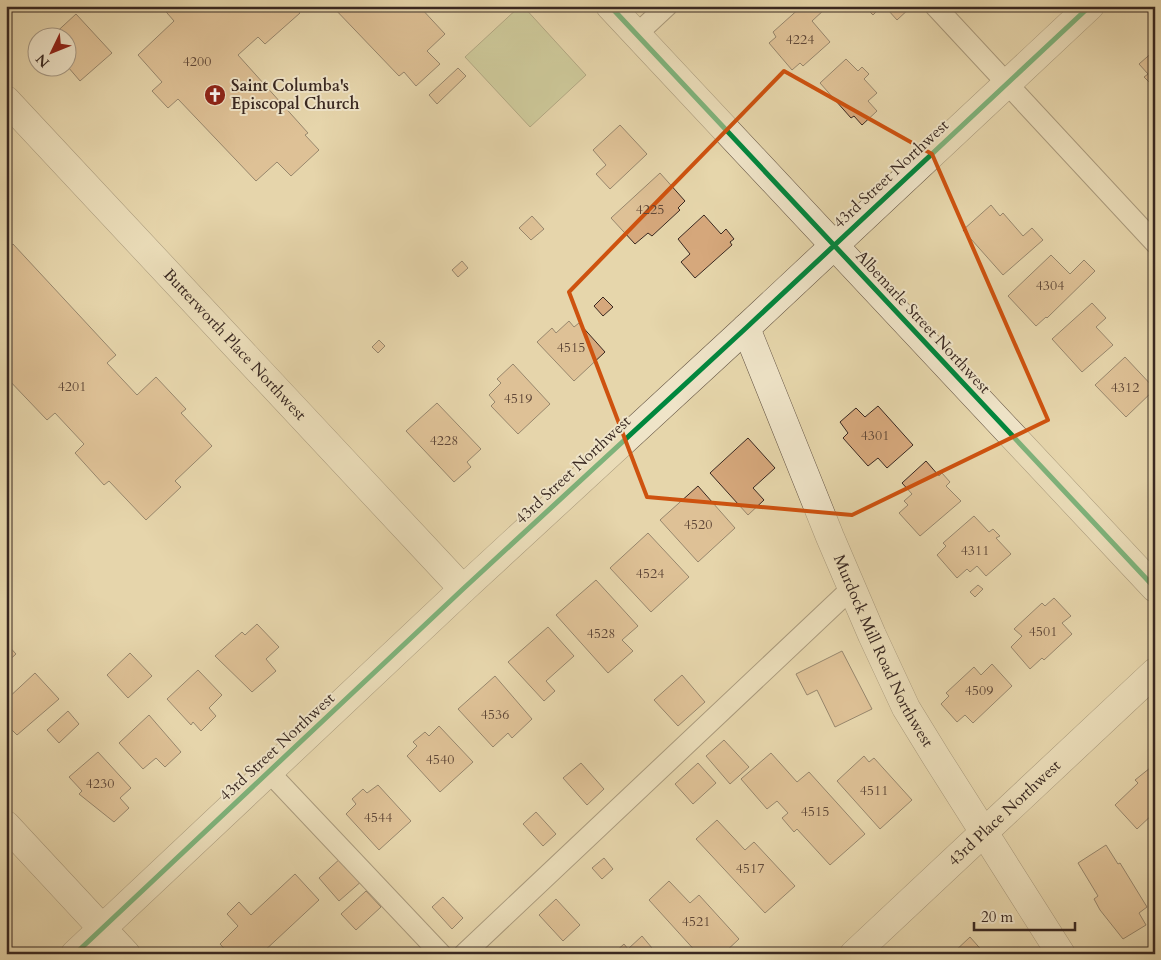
<svg xmlns="http://www.w3.org/2000/svg" width="1161" height="960" font-family="Cardo,serif">
<style>
.green{fill:#b4be89;stroke:#767355}
.building{fill:#d6a87c;stroke:#392821}
.lines{fill:none;stroke-linecap:round;stroke-linejoin:round}
.lane-casing{stroke:#645444;stroke-width:22}
.street-casing{stroke:#645444;stroke-width:29}
.lane{stroke:#efe4c8;stroke-width:20}
.street{stroke:#efe4c8;stroke-width:28}
.cycleway-casing{stroke:#efe4c8;stroke-width:8}
.cycleway{stroke:#00873e;stroke-width:5}
.marked{fill:none;stroke:#ce520f;stroke-width:4;stroke-linejoin:round}
.labels{text-anchor:middle;dominant-baseline:central;stroke-width:4;stroke-linejoin:round;paint-order:stroke}
.number-label{font-size:14px;fill:#604838}
.poi-label{font-size:16px;font-weight:bold;fill:#392821;stroke:#efe4c8;text-anchor:start}
.street-label{font-size:16px;fill:#392821;stroke:#efe4c8}
</style>
<rect width="100%" height="100%" fill="#e6d6ab"/>
<filter id="stains"><feTurbulence type="fractalNoise" baseFrequency=".004" numOctaves="4"/><feColorMatrix values="0 0 0 0 .2 0 0 0 0 .09 0 0 0 0 .02 0 0 0 .5 -.17"/></filter>
<radialGradient id="worn" r=".72"><stop offset=".6" stop-color="#630" stop-opacity="0"/><stop offset="1" stop-color="#630" stop-opacity=".3"/></radialGradient>
<path class="green" d="M520 6H523L586 75 530 127 465 57Z"/>
<path class="building" d="M161 6H295L300 13 265 44 258 37 238 55 308 133 305 135 319 150 291 176 277 162 256 181 178 99 168 108 152 91 162 82 138 55 174 21Z
M332 6H419L445 34 427 51 440 64 416 86 404 72 399 76Z
M802 6H822L825 9 812 21 830 42 803 66 800 63 792 70 769 43 776 37 773 32Z
M864 6H882L873 15Z
M892 6H910L911 7 897 20 888 10Z
M76 14 112 53 80 81 68 67V38H50Z
M1155 50V88L1144 77 1148 74 1139 64Z
M846 59 858 71 862 67 869 74 864 79 877 93 868 101 877 111 862 125 854 116 851 118 820 83Z
M458 68 466 76 437 104 429 95Z
M620 125 647 154 610 189 596 174 606 165 593 150Z
M660 173 685 201 678 208 680 210 652 236 648 233 635 244 611 218Z
M991 205 1000 216 1003 213 1023 236 1032 228 1043 240 1003 275 963 230Z
M704 215 721 234 726 229 734 239 730 242 732 245 695 278 681 262 690 254 678 239Z
M532 216 544 229 531 240 519 228Z
M13 244 116 355 107 363 137 395 156 377 186 409 181 413 212 446 175 481 181 487 146 520 109 481 104 485 75 453 84 444 55 413 47 420 6 377V250Z
M1051 255 1070 274 1084 260 1095 271 1047 318 1046 317 1036 326 1008 296Z
M462 261 468 268 458 277 452 270Z
M603 297 613 307 603 316 594 306Z
M1092 303 1106 318 1096 327 1113 345 1082 372 1052 339Z
M569 321 574 327 579 323 605 352 574 381 537 342 552 328 556 333Z
M379 340 385 346 378 353 372 347Z
M1125 357 1155 389 1126 417 1095 385Z
M513 364 550 404 518 434 491 406 495 402 489 395 501 383 497 379Z
M437 403 481 449 467 462 471 467 454 482 406 431Z
M878 406 913 445 887 468 878 458 868 466 843 438 848 433 840 422 856 408 865 417Z
M748 438 775 468 753 488 764 500 748 515 710 473Z
M926 461 939 476 942 473 950 482 946 486 961 501 920 536 899 513 908 505 904 501 912 494 902 483Z
M698 486 735 528 698 562 660 520Z
M974 516 989 532 993 529 1000 536 996 538 1011 554 986 576 977 566 970 572 967 569 957 578 937 555 946 546 943 543Z
M648 533 689 577 651 612 610 568Z
M596 580 638 626 622 640 633 651 608 673 556 615Z
M978 585 983 589 975 597 970 592Z
M1054 598 1071 616 1062 623 1072 634 1044 660 1042 658 1030 669 1011 647 1022 636 1014 629 1042 603 1045 606Z
M257 624 279 647 266 659 276 671 252 692 215 656 242 632 245 635Z
M548 627 574 656 546 681 555 691 544 701 508 662Z
M6 643 16 654 6 663Z
M842 651 872 709 835 727 817 690 807 695 796 674Z
M130 653 152 676 128 698 107 675Z
M992 664 1012 686 973 723 965 715 957 722 941 704 949 696 946 693 974 667 981 675Z
M198 670 222 695 209 708 216 716 201 731 193 722 191 725 167 699Z
M35 673 59 699 17 735 6 724V717L12 712 6 706V700Z
M682 675 705 702 678 726 654 700Z
M495 676 532 719 512 738 508 733 493 747 458 709Z
M68 711 79 724 59 743 47 730Z
M149 715 181 752 165 767 156 758 143 769 119 743Z
M439 726 473 762 440 792 407 756 417 746 413 742 425 732 429 736Z
M724 740 749 767 730 784 706 756Z
M98 752 131 788 120 798 129 808 114 822 79 794 82 791 69 777Z
M771 753 797 782 809 772 865 834 830 865 797 829 794 832 782 818 788 813 777 801 767 809 741 779Z
M864 756 869 762 874 758 912 800 880 829 837 781Z
M581 763 604 789 587 805 563 778Z
M698 763 716 783 693 804 675 784Z
M1155 764V812L1137 829 1115 805 1138 783 1135 780Z
M378 785 411 821 379 850 346 814 356 804 352 799 363 789 367 793Z
M536 812 556 834 543 846 523 824Z
M717 820 745 850 754 842 795 886 765 913 696 839Z
M1106 845 1118 864 1120 863 1147 907 1139 913 1146 925 1123 939 1100 910 1094 899 1098 896 1078 863Z
M342 857 363 880 339 901 319 878Z
M604 858 613 869 602 879 592 868Z
M295 874 319 900 261 954H229L220 944 238 926 227 914 239 902 251 915Z
M669 881 690 903 699 895 739 939 723 954H698L649 900Z
M366 891 381 907 356 930 341 914Z
M443 897 463 918 452 929 432 907Z
M556 899 580 925 563 941 539 915Z
M642 936 657 954H613L624 944 628 949Z
M970 937 985 954H952Z"/>
<g class="lines">
<g class="lane-casing">
<path id="lane" d="M935 6 1155 243
M637 34 667 6
M269 772 441 954
M464 954 852 588"/>
</g>
<g class="street-casing">
<g id="street">
<path d="M610 6 1155 588"/>
<path id="s1" d="M6 100 463 589"/>
<path id="s2" d="M746 328 830 537 872 635 906 708 938 760 1061 954"/>
<path d="M6 825 126 954"/>
<path d="M75 954 463 589 746 328 1090 6"/>
<path id="s3" d="M854 954 1155 672"/>
</g>
</g>
<use href="#lane" class="lane"/>
<use href="#street" class="street"/>
<g class="cycleway-casing">
<path id="cycleway" d="M610 6 1155 588
M75 954 463 589 746 328 1090 6"/>
</g>
<use href="#cycleway" class="cycleway"/>
</g>
<path d="M0 0H1161V960H0ZM784 71 932 154 1048 420 852 515 647 497 569 292Z" fill="#e6d6ab" fill-opacity=".55" fill-rule="evenodd"/>
<path class="marked" d="M784 71 932 154 1048 420 852 515 647 497 569 292Z"/>
<defs>
<g id="church-disc" transform="scale(1.125)"><circle r="9.5" fill="#8f2418" stroke="#efe4c8"/><path d="M-1.2-6h2.4v3.5h3.3v2.4h-3.3V6h-2.4V-.1h-3.3v-2.4h3.3Z" fill="#fff"/></g>
</defs>
<g fill-rule="evenodd">
<use href="#church-disc" x="215" y="95"/>
</g>
<g class="labels">
<g class="number-label">
<text x="800" y="39">4224</text>
<text x="197" y="61">4200</text>
<text x="650" y="209">4225</text>
<text x="1050" y="285">4304</text>
<text x="571" y="347">4515</text>
<text x="72" y="386">4201</text>
<text x="1125" y="387">4312</text>
<text x="518" y="398">4519</text>
<text x="875" y="435">4301</text>
<text x="444" y="440">4228</text>
<text x="698" y="524">4520</text>
<text x="975" y="550">4311</text>
<text x="650" y="573">4524</text>
<text x="1043" y="631">4501</text>
<text x="601" y="633">4528</text>
<text x="979" y="690">4509</text>
<text x="495" y="714">4536</text>
<text x="440" y="759">4540</text>
<text x="100" y="783">4230</text>
<text x="874" y="790">4511</text>
<text x="815" y="811">4515</text>
<text x="378" y="817">4544</text>
<text x="750" y="868">4517</text>
<text x="696" y="921">4521</text>
</g>
<g class="poi-label">
<text x="231" y="86">Saint Columba's<tspan x="231" dy="18">Episcopal Church</tspan></text>
</g>
<g class="street-label">
<text transform="translate(891 174) rotate(-43)">43rd Street Northwest</text>
<text transform="translate(923 322) rotate(47)">Albemarle Street Northwest</text>
<text stroke="none"><textPath href="#s1" startOffset="335">Butterworth Place Northwest</textPath></text>
<text transform="translate(573 470) rotate(-43)">43rd Street Northwest</text>
<text stroke="none"><textPath href="#s2" startOffset="351">Murdock Mill Road Northwest</textPath></text>
<text transform="translate(277 747) rotate(-43)">43rd Street Northwest</text>
<text stroke="none"><textPath href="#s3" startOffset="206">43rd Place Northwest</textPath></text>
</g>
</g>
<rect width="1161" height="960" fill="none" stroke="#e6d6ab" stroke-width="25"/>
<rect x="8" y="8" width="1146" height="945" fill="none" stroke="#392821" stroke-width="2.5"/>
<rect x="12" y="12" width="1136" height="935" fill="none" stroke="#392821"/>
<g transform="translate(52 52) rotate(227)"><circle r="24" fill="#efe4c8" stroke="#a69985"/>
<path d="M0-4L9 19L0 12L-9 19Z" fill="#8f2418"/>
<text y="-8" font-size="14" font-weight="bold" text-anchor="middle" fill="#392821">N</text>
</g>
<path d="M974 922v8h101v-8" fill="none" stroke="#392821" stroke-width="2.5"/>
<text x="981" y="922" font-size="15" fill="#392821" stroke="#efe4c8" stroke-width="4" paint-order="stroke">20 m</text>
<rect width="100%" height="100%" filter="url(#stains)"/>
<rect width="100%" height="100%" fill="url(#worn)"/>
</svg>
